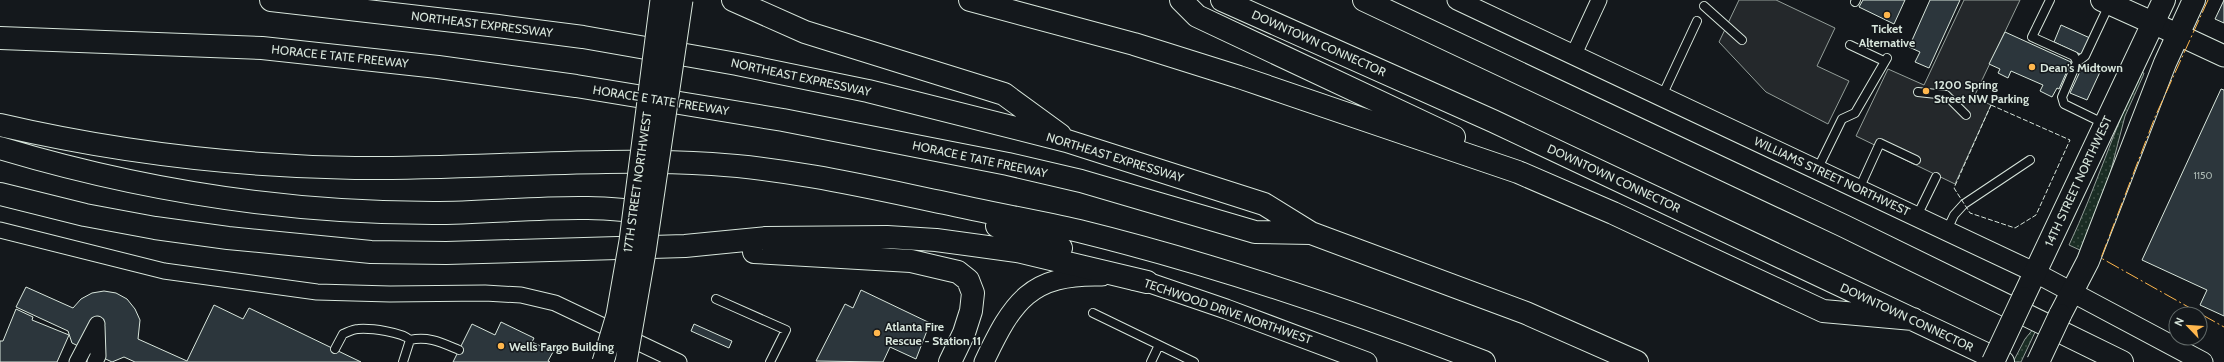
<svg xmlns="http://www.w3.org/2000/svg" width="2224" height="362" font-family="Cabin,sans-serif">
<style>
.grass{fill:url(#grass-dots);stroke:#939e99}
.parking{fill:#24282b;stroke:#939e99}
.building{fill:#2c363c;stroke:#d8e6dc}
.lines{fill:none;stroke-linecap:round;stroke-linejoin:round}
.service-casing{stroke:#d8e6dc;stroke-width:10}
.minor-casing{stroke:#d8e6dc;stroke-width:17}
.tertiary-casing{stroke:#d8e6dc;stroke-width:21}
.secondary-casing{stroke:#d8e6dc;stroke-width:23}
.primary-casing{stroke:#d8e6dc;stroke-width:24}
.motorway-casing{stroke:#d8e6dc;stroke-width:24}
.service{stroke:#14181c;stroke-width:8}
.minor{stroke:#14181c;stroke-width:15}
.tertiary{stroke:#14181c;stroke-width:19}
.secondary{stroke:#14181c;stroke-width:21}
.primary{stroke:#14181c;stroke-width:22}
.motorway{stroke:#14181c;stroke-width:22}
.secondary-bridge-casing{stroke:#d8e6dc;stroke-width:23;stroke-linecap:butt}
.primary-bridge-casing{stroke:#d8e6dc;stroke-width:24;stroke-linecap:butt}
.secondary-bridge{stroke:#14181c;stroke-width:21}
.primary-bridge{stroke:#14181c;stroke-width:22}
.fence{stroke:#d8e6dc;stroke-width:1;stroke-dasharray:5 2;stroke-linecap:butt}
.power{stroke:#ffb74d;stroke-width:1;stroke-dasharray:14 3 2 3;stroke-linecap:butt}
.poi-dot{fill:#ffb74d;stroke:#14181c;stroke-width:1.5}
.labels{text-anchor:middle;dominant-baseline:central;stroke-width:3;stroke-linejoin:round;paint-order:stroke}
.number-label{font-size:10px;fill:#adbab4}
.street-label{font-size:12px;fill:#d8e6dc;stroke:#14181c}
.poi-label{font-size:12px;font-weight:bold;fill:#d8e6dc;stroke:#14181c;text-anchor:start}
</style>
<defs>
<pattern id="grass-dots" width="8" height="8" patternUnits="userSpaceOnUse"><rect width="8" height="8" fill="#1a2d24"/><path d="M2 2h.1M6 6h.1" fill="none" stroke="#3b4b43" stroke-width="1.8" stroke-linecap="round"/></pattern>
</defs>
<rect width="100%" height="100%" fill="#14181c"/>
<path class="grass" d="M2141 72 2144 73 2143 76 2125 116 2103 201 2082 251 2069 245C2096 188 2114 128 2141 72Z
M2034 328H2037L2021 362H2013L2025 339Z"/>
<path class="parking" d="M1739 0H1776L1835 28 1817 66 1849 81 1828 124 1766 92 1719 42Z
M1964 0H2020L1974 97 1991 105 1955 184 1856 136 1888 69 1924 85Z"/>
<path class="building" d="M1863 0H1905L1894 24 1859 7Z
M1930 0H1960L1929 68 1915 62 1920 52 1909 47Z
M2224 0V23L2215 19Z
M2061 25 2090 38 2082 55 2054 42Z
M2005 32 2071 62 2059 89 2057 88 2052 97 2040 91 2043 85 2011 71 2008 78 1998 73 2000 69 1989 64Z
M2083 65 2100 72 2087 100 2070 93Z
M2221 89 2224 90V316L2200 305 2207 290 2142 260Z
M26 287 73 308 81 299 92 293 104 291 116 293 127 299 135 309 140 320 138 339 187 361 214 305 243 319 249 308 361 362H135L124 357 112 362 72 343 68 331 16 307Z
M861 290 930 323 916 359 890 347 883 362 816 361 845 304 853 308Z
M16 309 33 317 32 320 69 335 57 362H0V341H3Z
M501 322 534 338 532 342 553 352 548 361 550 362H453L472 324 495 335Z
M694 324 732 341 729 348 691 331Z"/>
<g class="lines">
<g class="service-casing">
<path id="service" d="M2050 0 2032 37 2074 56 2077 62 2085 56 2109 5
M1855 2 1856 0
M1704 6 1742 40
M1850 45 1884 61
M2077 62 2062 97 2064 104 2105 124
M1918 92 1946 95 1966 115
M1662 96 1697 21
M1817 170 1842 119 1855 113 1887 58
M1859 189 1880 143 1916 160
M1917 216 1936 177
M1947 230 1954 215 1964 204 2030 160
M716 299 786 330 770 362
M1093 313 1159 345 1151 362
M410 340C429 336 442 343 459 350
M1159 345 1194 362
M335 349 343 334C348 332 353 329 358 329 371 328 402 332 410 340L403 362"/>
</g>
<g class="minor-casing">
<path id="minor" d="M1574 54 1599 0
M0 230 164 271 317 292 390 294 485 293 521 295 555 303 679 362
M77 362 97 324
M95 362 98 356 97 326"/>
</g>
<g class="tertiary-casing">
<path id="tertiary" d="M1457 0 2036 273 2203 362
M1133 280 1147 282 1226 309 1367 362
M984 362C1013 301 1030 274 1102 276"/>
</g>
<g class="secondary-casing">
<path id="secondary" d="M2153 23 2224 56"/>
</g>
<g class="primary-casing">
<path id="primary" d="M2102 0 2153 23
M2023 298 2164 0
M2060 315 2088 261 2165 63 2194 0"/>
</g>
<g class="motorway-casing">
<path id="motorway" d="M271 0 498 26 583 37 737 64 868 91 1067 141 1264 204 1311 233 1526 313 1637 362
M733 0 805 32 1004 94 1060 135
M970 0 1134 44 1239 77 1518 172 1613 213 1823 311 1913 319
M1181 0 1197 16 1454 137
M1222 0 1493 121 2003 362
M1364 0 1844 226 2122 362
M0 38 262 48 438 67 576 86 783 120 1008 164 1081 181 1255 232 1311 233
M0 125C116 152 236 166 355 168 474 169 593 157 712 164 791 169 868 187 945 203 989 213 1035 221 1079 231 1217 265 1352 311 1484 362
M0 148C140 190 287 213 433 213 484 213 536 207 588 208 609 208 630 211 650 212
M0 194 85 215 155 228 228 238 371 252 446 253 685 246 766 238 887 237 936 240 1017 251 1147 282
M997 226 1061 248
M754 252 911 261 958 272 968 280 973 293 971 311 964 333 950 362"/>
</g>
<use href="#service" class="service"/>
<use href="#minor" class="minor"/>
<use href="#tertiary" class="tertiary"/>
<use href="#secondary" class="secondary"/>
<use href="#primary" class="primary"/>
<use href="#motorway" class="motorway"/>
<g class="secondary-bridge-casing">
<path id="secondary-bridge" d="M603 362 617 315 630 241 661 0
M626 362 645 252 682 0"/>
</g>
<g class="primary-bridge-casing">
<path id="primary-bridge" d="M1993 362 2023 298
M2038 362 2060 315"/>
</g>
<use href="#secondary-bridge" class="secondary-bridge"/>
<use href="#primary-bridge" class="primary-bridge"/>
<path class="fence" d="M1991 105 2070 140 2036 215 2015 228 1970 213 1954 188Z"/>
<path class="power" d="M2208 0 2155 117 2101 258 2224 327"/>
</g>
<g class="poi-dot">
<circle cx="1887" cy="15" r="4"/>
<circle cx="2032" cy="67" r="4"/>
<circle cx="1926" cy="91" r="4"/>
<circle cx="877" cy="333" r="4"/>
<circle cx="501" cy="346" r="4"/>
</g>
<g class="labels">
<g class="number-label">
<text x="2203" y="175">1150</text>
</g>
<g class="street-label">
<text transform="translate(482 24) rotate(7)">NORTHEAST EXPRESSWAY</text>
<text transform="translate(1319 43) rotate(24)">DOWNTOWN CONNECTOR</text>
<text transform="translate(340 56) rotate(6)">HORACE E TATE FREEWAY</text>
<text transform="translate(801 77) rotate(12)">NORTHEAST EXPRESSWAY</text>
<text transform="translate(661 100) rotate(9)">HORACE E TATE FREEWAY</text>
<text transform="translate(1115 157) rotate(17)">NORTHEAST EXPRESSWAY</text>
<text transform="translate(980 159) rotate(12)">HORACE E TATE FREEWAY</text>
<text transform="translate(1832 176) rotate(25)">WILLIAMS STREET NORTHWEST</text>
<text transform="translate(1614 178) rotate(25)">DOWNTOWN CONNECTOR</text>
<text transform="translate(2078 181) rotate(-65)">14TH STREET NORTHWEST</text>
<text transform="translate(637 182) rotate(-82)">17TH STREET NORTHWEST</text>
<text transform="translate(1228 311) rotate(19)">TECHWOOD DRIVE NORTHWEST</text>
<text transform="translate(1907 317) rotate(25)">DOWNTOWN CONNECTOR</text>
</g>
<g class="poi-label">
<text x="1887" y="28" text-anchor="middle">Ticket<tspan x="1887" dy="14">Alternative</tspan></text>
<text x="2040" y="67">Dean's Midtown</text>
<text x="1934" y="84">1200 Spring<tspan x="1934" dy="14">Street NW Parking</tspan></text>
<text x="885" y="326">Atlanta Fire<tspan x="885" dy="14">Rescue - Station 11</tspan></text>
<text x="509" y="346">Wells Fargo Building</text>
</g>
</g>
<g transform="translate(2188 326) rotate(295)"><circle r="19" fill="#14181c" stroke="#626a69"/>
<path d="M0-3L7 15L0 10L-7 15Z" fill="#ffb74d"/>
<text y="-6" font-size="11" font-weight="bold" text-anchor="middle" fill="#d8e6dc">N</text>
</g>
</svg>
